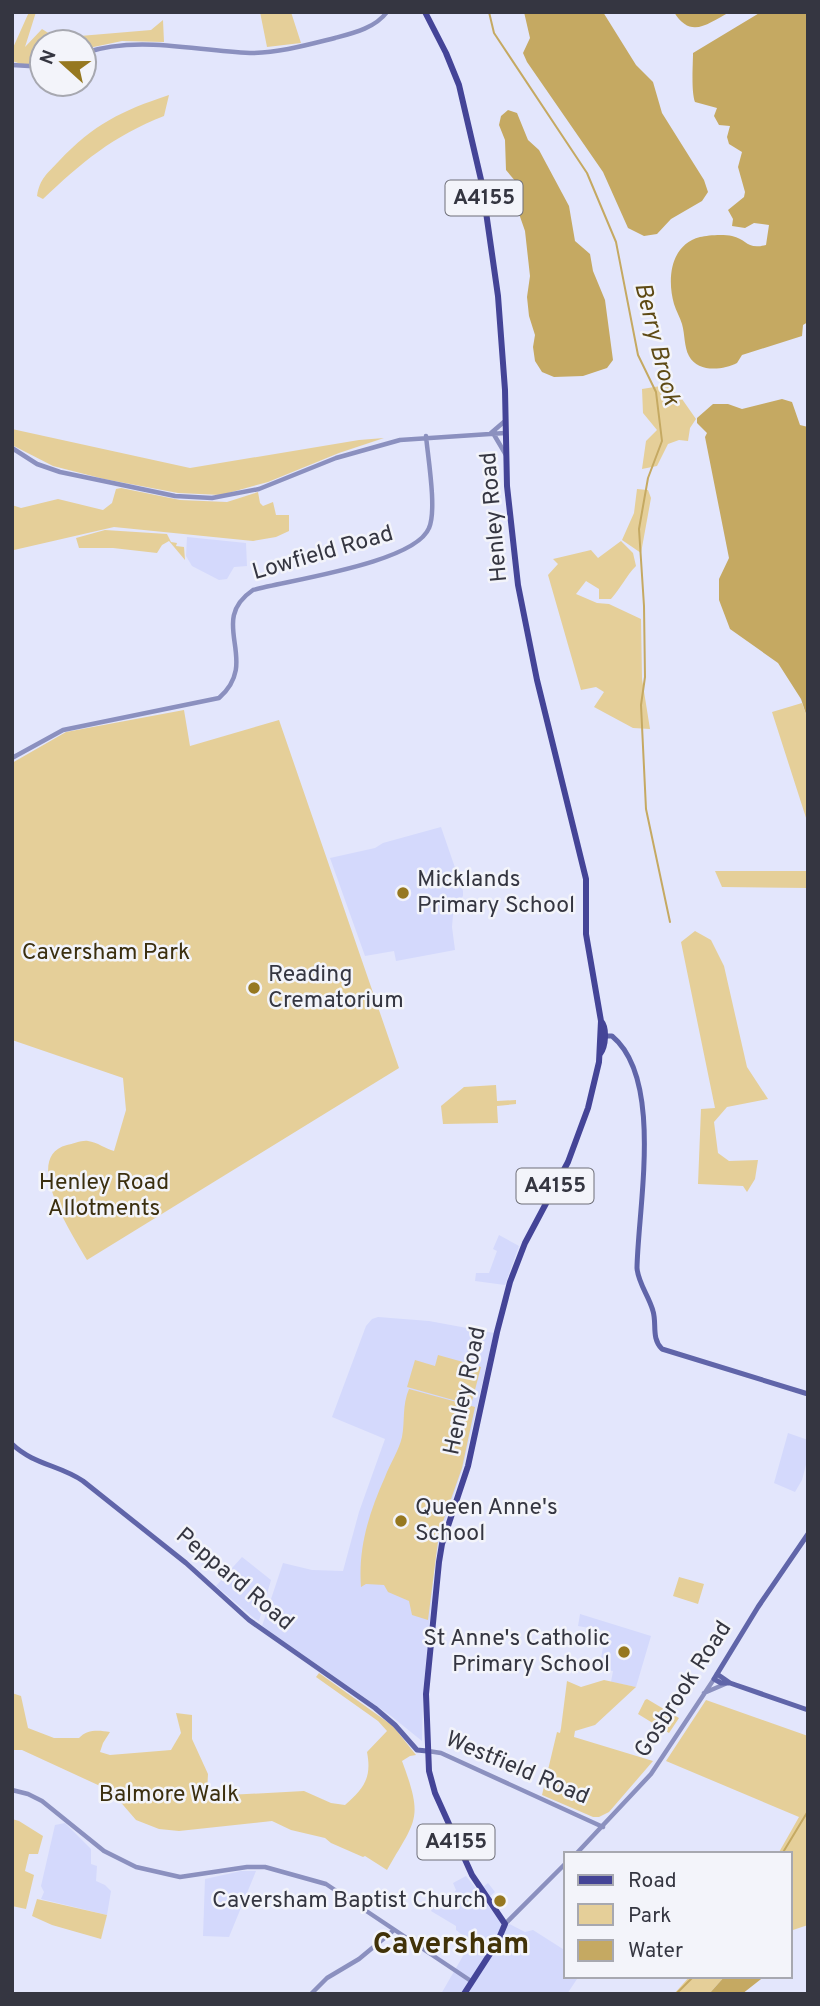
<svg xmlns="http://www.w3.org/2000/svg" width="820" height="2006" font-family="Overpass,sans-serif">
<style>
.built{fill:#d4d9fc}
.green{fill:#e5cf99}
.water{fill:#c5a962}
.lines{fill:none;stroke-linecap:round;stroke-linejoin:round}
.stream{stroke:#c5a962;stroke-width:2}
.tertiary{stroke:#8b90bf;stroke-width:4.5}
.secondary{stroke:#6065a9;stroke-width:5}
.primary{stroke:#444497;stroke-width:6}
.poi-dot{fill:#967820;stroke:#f3f4fa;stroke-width:2.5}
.labels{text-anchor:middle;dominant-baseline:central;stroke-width:5;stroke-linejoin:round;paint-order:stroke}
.shield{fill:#f3f4fa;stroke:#6e6f78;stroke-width:2}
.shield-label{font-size:21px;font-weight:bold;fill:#353641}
.street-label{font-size:23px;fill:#353641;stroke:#f3f4fa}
.poi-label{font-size:23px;fill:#353641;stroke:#f3f4fa;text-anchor:start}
.park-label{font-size:23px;fill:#3b2f0f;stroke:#f3f4fa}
.water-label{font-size:24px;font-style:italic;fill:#5e4a14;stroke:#f3f4fa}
.district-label{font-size:30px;font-weight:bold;fill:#413208;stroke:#f3f4fa}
</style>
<rect width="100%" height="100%" fill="#e3e6fc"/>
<path class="built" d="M187 537 246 543 247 566 234 567 227 579 219 580 192 566 186 556Z
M441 827 463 891V896L457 903 453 915 452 927 455 950 396 961 394 951 365 956 330 858 375 848 383 843Z
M499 1235 519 1246 505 1285 475 1281 476 1273H489L497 1251 493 1249Z
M378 1317 429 1321 494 1333 463 1467 442 1530 435 1561 423 1693 422 1741 391 1716 262 1626 283 1563 312 1570 343 1571 359 1512 385 1439 332 1417 366 1326 372 1319Z
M788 1433 808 1440V1457L802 1480 795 1492 774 1483Z
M242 1557 271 1580 259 1621 255 1619 216 1586Z
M580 1614 651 1636 636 1687 611 1682 613 1671 599 1669 606 1631 578 1626Z
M65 1823 91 1849V1864L97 1866 96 1881 105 1885 111 1891 107 1915 41 1899 44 1892 41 1886 55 1825Z
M241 1871H256L229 1937 203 1936 205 1879Z
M466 1876 478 1891 488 1883 495 1892 484 1901 498 1918 525 1932 533 1930 566 1951V1976H579L567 1994H441L471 1942 456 1930V1926L431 1911 437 1900 447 1905 456 1890 453 1883Z"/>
<path class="green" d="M29 12H36L25 47 42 29 53 36 68 37 151 30 163 20 164 42 122 41 84 49V42H42V61L24 65 12 61V50Z
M260 12H291L301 43 267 47Z
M169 95 164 116C113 136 82 162 43 199L37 196C40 178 47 174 59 161 94 124 121 111 169 95Z
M667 385 682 399 696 419 690 428 688 441 679 440 668 444 657 466 642 469 646 441 657 430 643 413 642 389Z
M12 429 190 468 359 440 384 438 339 453 268 482 221 495 178 493 104 479 53 466 12 445Z
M121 488 180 500 227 502 258 492 260 503 263 506 273 502 276 515H289V531L276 537 253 541 114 527 14 550 12 548V505L21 508 58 499 103 510 112 503 116 489Z
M637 489 648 490 651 498 641 553 622 540 634 513Z
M105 530 167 534 171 542 177 543 176 546 184 547 185 560 169 541 162 545 157 553 113 548H79L76 538Z
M621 541 633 553 636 566C626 576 621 588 611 599H599V589L586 581 576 594 597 603 609 604 641 619 642 679 650 729 633 728 594 707 604 692 596 687 581 690 548 575 558 564 553 559 591 550 598 558Z
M802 703 808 720V824L772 712Z
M184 710 190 746 279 720 399 1068 87 1260C74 1237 20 1157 67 1145 73 1144 82 1140 88 1141 97 1142 106 1149 114 1151L126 1110 123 1078 12 1040V763L66 732Z
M715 871H808V888L722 887Z
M695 931 711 940 724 966 747 1067 768 1099 727 1107 714 1122 718 1153 729 1161 758 1160 755 1179 747 1192 743 1186 698 1184 701 1109 715 1108 681 942Z
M496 1085 497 1101 516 1100V1104L497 1106 498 1123 443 1124 441 1106 464 1087Z
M438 1355 481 1367 471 1405 407 1387 415 1360 435 1366Z
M409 1389 475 1407 462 1468 439 1533 428 1620 412 1615 409 1601 388 1592 384 1585 366 1584 361 1587C358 1547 369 1513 385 1477 390 1464 399 1450 402 1437 405 1421 402 1405 409 1389Z
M679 1577 704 1584 698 1604 673 1596Z
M319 1673 393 1726 416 1755 410 1756 402 1761C424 1820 416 1819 387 1870L365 1856 363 1857 331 1843 325 1838 291 1830 272 1821 179 1831 159 1829 136 1820 111 1791 22 1750H12V1693L21 1696 28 1728 54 1738H79C87 1729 99 1730 110 1732L103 1743 100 1752 110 1755 171 1750 181 1733 176 1713 192 1715V1739L208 1774 207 1792 209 1796 304 1791 331 1803 345 1805C364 1788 372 1778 367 1752L387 1731 378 1721 316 1677Z
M604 1680 636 1687 595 1725 575 1731 574 1737 653 1761 609 1812 599 1817H593L542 1795 557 1732 560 1733 561 1728 567 1681 581 1687Z
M647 1699 679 1718 669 1733 638 1714 645 1700Z
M706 1700 808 1736V1925L790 1931V1854H778L799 1817 666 1761Z
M12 1819 19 1821 43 1836 38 1854H29L25 1871 34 1875 26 1909 12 1906Z
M37 1899 107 1915 101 1939 52 1925 32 1916Z
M690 1976H725L709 1994H674Z"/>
<path class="water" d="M524 12H603L636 65 653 82 662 113 704 180 708 192 702 201 671 219 657 234 644 236 628 228 603 172 527 62 523 53 530 38Z
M674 12H730C708 23 691 40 674 12Z
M761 12H808V322L803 325 802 336 742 355 737 363C723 370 698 373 689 356 684 347 685 334 682 324 680 317 676 311 674 304 667 279 670 245 700 237 708 235 724 234 732 236 747 239 746 250 766 245L769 225 754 223 745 228 732 226 733 219 728 210 744 197 745 192 738 167 742 152 729 144 727 137 730 126 719 125 714 116 717 108 695 102C691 91 693 65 693 53Z
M508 110 517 113 528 140 539 150 569 206 575 241 590 254 593 271 605 300 613 360 607 368 583 376 554 377 542 372 535 361 533 347 535 335 529 316 527 297 530 276 525 231 517 208 519 201 516 182 506 170 505 140 499 125 501 116Z
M782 399 792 402 800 425 808 427V437H806L808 461V720L801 699 778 663 730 629 719 600V579L729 558 705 437 707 433 697 423V418L713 404H728L742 409Z
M725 1976H765L742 1994H709Z"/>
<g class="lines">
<path class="stream" d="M489 12 494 33 587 173 616 242 638 355 656 392 662 441 648 478 639 529 644 606 645 677 641 705 646 809 670 922
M782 1854 808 1811
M676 1994 694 1976"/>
<path class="tertiary" d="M84 53C139 35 194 51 250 53 279 53 307 45 335 38 354 33 375 28 387 12
M12 65 29 66 42 64
M491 433 505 421
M493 433 506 455
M12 448 37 464 60 472 175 496 212 498 259 489 336 458 400 440 505 433
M12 758 63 730 219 698C262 660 206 622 253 590 289 580 415 563 429 528 437 510 428 458 426 436
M704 1693 725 1684
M428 1751 441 1753 603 1827
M12 1790 28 1794 42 1801 104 1851 136 1867 180 1877 247 1867H265L326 1884 471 1981
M576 1854 651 1774 714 1679
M505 1924 566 1863
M311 1994 327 1978 359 1959 394 1930"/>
<path class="secondary" d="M602 1036H612C664 1079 638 1207 637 1268 638 1283 649 1296 653 1311 657 1324 651 1338 662 1349L808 1394
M12 1444C34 1465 60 1465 83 1481L186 1563 249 1620 375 1708 395 1725 417 1750 427 1751
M717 1674 730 1683 808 1710
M730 1683H721L714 1679 758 1607 808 1534"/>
<path class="primary" d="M425 12 446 53 459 85 482 184 498 296 505 390 507 486 518 585 537 680 586 879V934L601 1021C607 1028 606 1046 600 1054
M464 1994 497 1943 505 1924 472 1875 435 1793 429 1771 426 1694 439 1562 442 1544 468 1466 497 1332 510 1282 525 1243 568 1162 588 1108 599 1062 601 1021"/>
</g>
<g class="poi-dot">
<circle cx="403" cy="893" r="7"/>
<circle cx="254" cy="988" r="7"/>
<circle cx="401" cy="1521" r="7"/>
<circle cx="624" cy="1652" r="7"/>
<circle cx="500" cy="1901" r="7"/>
</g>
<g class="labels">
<g class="shield">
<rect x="445.5" y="180.5" width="77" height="35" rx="5"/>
<rect x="516.5" y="1168.5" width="77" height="35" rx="5"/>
<rect x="417.5" y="1824.5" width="77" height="35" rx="5"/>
</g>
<g class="shield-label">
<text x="484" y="198">A4155</text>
<text x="555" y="1186">A4155</text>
<text x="456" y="1842">A4155</text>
</g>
<g class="street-label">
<text transform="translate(495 517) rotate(-95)">Henley Road</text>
<text transform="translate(323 554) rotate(-16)">Lowfield Road</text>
<text transform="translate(466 1391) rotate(-78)">Henley Road</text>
<text transform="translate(234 1580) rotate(40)">Peppard Road</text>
<text transform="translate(684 1690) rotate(-57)">Gosbrook Road</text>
<text transform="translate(517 1769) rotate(23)">Westfield Road</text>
</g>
<g class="poi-label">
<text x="417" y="880">Micklands<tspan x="417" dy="26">Primary School</tspan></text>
<text x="268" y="975">Reading<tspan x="268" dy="26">Crematorium</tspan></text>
<text x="415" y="1508">Queen Anne's<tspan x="415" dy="26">School</tspan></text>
<text x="610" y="1639" text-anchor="end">St Anne's Catholic<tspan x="610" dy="26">Primary School</tspan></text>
<text x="486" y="1901" text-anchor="end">Caversham Baptist Church</text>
</g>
<g class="park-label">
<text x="106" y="953">Caversham Park</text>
<text x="104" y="1183">Henley Road<tspan x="104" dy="26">Allotments</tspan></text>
<text x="169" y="1795">Balmore Walk</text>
</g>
<g class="water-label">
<text transform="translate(656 344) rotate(76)">Berry Brook</text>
</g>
<g class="district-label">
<text x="451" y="1945">Caversham</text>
</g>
</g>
<rect width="820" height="2006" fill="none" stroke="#353641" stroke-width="28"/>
<rect x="564" y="1852" width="228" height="126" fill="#f3f4fa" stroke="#a7a8b0" stroke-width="2"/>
<rect x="578" y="1875" width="35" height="10" fill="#444497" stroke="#a7a8b0" stroke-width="2"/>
<text x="628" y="1887" font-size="21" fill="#353641">Road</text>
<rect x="578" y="1904" width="35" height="21" fill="#e5cf99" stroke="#a7a8b0" stroke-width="2"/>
<text x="628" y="1922" font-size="21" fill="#353641">Park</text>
<rect x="578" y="1940" width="35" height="21" fill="#c5a962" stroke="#a7a8b0" stroke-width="2"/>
<text x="628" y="1957" font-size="21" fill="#353641">Water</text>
<g transform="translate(63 63) rotate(291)"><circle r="33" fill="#f3f4fa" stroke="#a7a8b0" stroke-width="2"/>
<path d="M0-5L12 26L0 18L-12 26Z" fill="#967820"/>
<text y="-10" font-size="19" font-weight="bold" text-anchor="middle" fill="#353641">N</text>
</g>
</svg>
